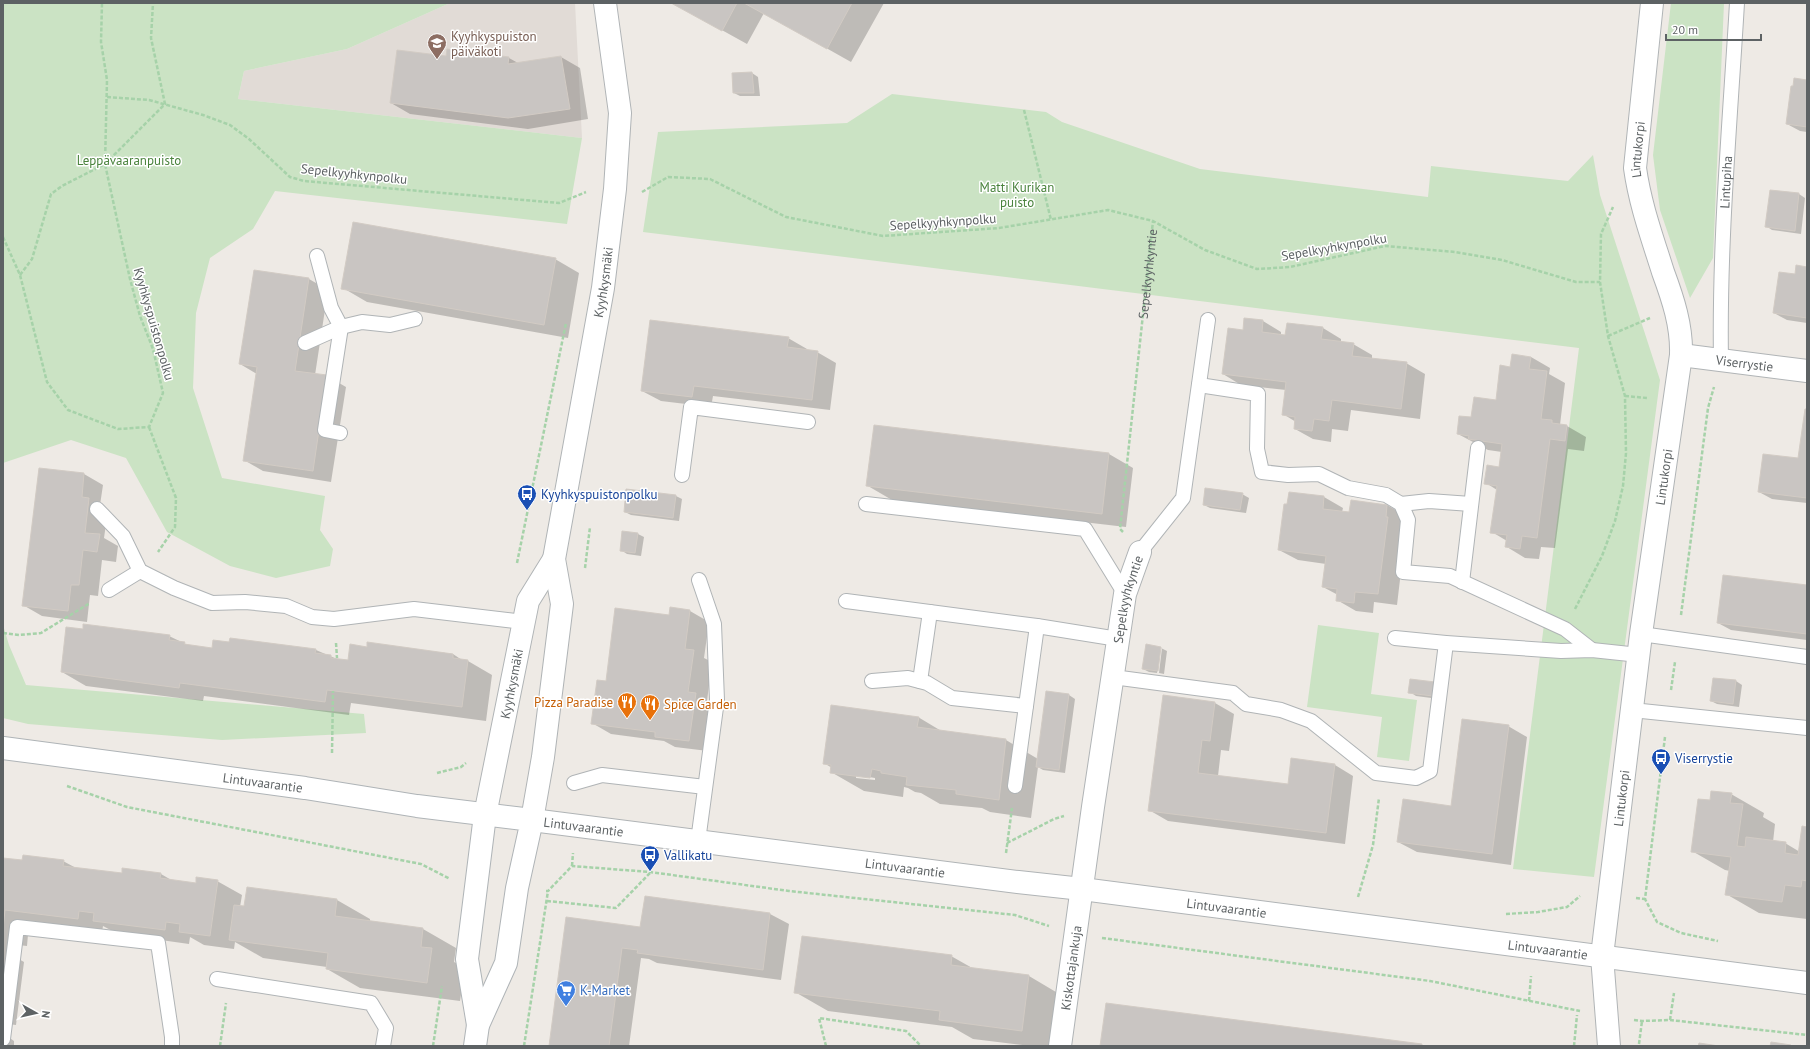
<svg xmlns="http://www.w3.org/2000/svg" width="1810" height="1049" font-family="'PT Sans',sans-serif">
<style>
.education{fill:#e1dbd6}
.green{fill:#cbe3c4}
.shadow{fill:#0003;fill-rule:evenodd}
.building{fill:#c9c5c2;stroke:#d2cbc4}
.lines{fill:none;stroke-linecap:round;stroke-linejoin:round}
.service-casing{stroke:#b0b4b6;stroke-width:16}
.minor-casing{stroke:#b0b4b6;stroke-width:24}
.tertiary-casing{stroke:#b0b4b6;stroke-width:24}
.secondary-casing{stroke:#afb4b7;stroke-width:24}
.path{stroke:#a6d2a9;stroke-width:2.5;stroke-dasharray:4 2;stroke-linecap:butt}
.service{stroke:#fff;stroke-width:14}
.minor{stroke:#fff;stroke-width:22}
.tertiary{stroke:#fff;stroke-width:22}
.secondary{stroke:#fff;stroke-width:22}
.labels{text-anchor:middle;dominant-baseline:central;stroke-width:3;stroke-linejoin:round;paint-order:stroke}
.education-label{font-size:13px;fill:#785e54;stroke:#fff;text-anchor:start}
.street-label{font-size:13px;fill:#5d6264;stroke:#fff}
.park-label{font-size:13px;fill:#4a833d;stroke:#fff}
.transit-label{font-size:13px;fill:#164399;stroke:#fff;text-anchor:start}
.food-label{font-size:13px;fill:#c56008;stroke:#fff;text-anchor:end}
.shop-label{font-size:13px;fill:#366cbe;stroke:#fff;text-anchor:start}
</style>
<rect width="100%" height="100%" fill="#eeeae5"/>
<path class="education" d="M450 3H575L582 138 238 99 244 71 347 49Z"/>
<path class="green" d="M3 3H450L347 49 244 71 238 99 582 138 567 224 275 191 253 229 210 258 196 313 193 388 222 478 325 496 320 530 333 549 330 566 276 578 230 566 167 532 126 458 71 440 3 463Z
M1671 3H1724L1713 258 1690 298 1660 210 1653 155Z
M892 94 1046 112 1062 122 1200 169 1428 197 1431 166 1568 181 1593 155 1600 195 1660 380 1594 877 1513 869 1579 348 643 232 658 132 847 123Z
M3 625 9 645 26 685 364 714 366 733 222 740 28 724 3 718Z
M1318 625 1379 633 1371 694 1417 700 1409 761 1377 757 1382 717 1307 707Z"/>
<path class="shadow" d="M673 3H884L851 62 764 13 747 44Z
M448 50 509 58 518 63 561 57 580 68 588 119 528 129 410 114 391 103 447 57Z
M752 73 758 77 760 96H740L734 93 733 74Z
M1807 81V132L1800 131 1787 124Z
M1771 191 1799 194 1805 198 1801 234 1772 230 1766 226Z
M555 259 579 273 568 338 367 302 343 288Z
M1807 268V323L1787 320 1774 313 1796 275Z
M254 271 309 279 328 290 315 375 327 376 346 387 331 482 263 471 244 460 257 374 240 364Z
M1263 321 1281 332V335L1286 336 1323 328 1341 339V343L1353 344 1372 355V359L1406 363 1425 374 1420 419 1351 410 1348 431 1332 429 1331 442 1313 439 1295 429 1296 422 1283 414 1286 390 1241 385 1223 374 1244 331Z
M788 338 807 349V351L817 352 836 363 830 410 713 396 711 407 661 401 642 391Z
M1531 357 1550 368 1549 374 1565 383 1560 425 1567 426 1586 437 1584 451 1568 449 1555 548 1541 547 1539 559 1525 558 1507 547V541L1492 532 1497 490 1486 483 1499 468 1502 452 1488 450 1458 434 1472 418 1497 401 1511 368Z
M1807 410V503L1772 499 1759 492 1799 460Z
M875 427 1109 454 1133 468 1126 527 892 500 868 486Z
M39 469 84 474 103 485 100 505 108 510 104 538 118 546 116 562 102 560 98 596 90 595 87 622 42 616 23 605Z
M1289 493 1324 497 1343 508 1342 512 1350 513 1352 501 1387 505 1406 516V529L1397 605 1374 602 1373 613 1356 611 1337 600 1338 595 1323 587 1326 564 1298 560 1279 550Z
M1242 494 1249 498 1246 513 1210 508 1204 505Z
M676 496 682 499 679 521 631 515 625 512Z
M638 534 644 537 641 556 627 554 621 550Z
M1807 586V640L1731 630 1718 623Z
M690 611 709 622 704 658 712 662 707 701 714 705 708 751 675 747 664 741 611 734 592 723 607 682Z
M169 636 190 646 213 649 316 650 337 659 349 661 367 648 368 643 453 654 462 660 468 661 492 675 486 721 351 703 349 715 204 696 203 701 86 686 62 672Z
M1146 645 1161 648 1167 651 1164 674 1159 673 1162 648H1160L1157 673 1149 672 1143 669Z
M1714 679 1736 681 1742 685 1739 707 1717 704 1711 701Z
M1441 687 1439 699 1416 696 1410 692Z
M1069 695 1075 699 1065 773 1043 770 1038 767 1031 818 990 812 982 808 940 804 921 793 915 792 908 788 904 787 903 797 864 791 831 772 832 768 824 763 918 717 943 732 1006 740 1038 759ZM856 775 875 778V780L856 778Z
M1215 703 1234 714 1229 751 1221 750 1218 776 1288 785 1335 765 1353 776 1345 844 1168 821 1149 810Z
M1508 726 1527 737 1511 865 1417 852 1398 842 1452 807Z
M1731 794 1764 813 1763 817 1775 824 1773 842 1785 843 1800 852 1807 828V919L1759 913 1726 894 1730 871 1725 870 1692 851 1711 801Z
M3 859 23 862 63 861 76 868 123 874H161L173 881 197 884 217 881 242 895 240 907H245L248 888 337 900 370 919V921L423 929 456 948 454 962 465 968 460 1001 360 988 327 969V967L263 958 235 942 234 949 204 945 190 937 189 944 118 934 103 926 102 932 29 923 27 946 18 945 17 958 24 962 16 1025 8 1024 7 1036 14 1041V1046H3Z
M770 914 789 924 781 980 657 963 649 959 641 958 629 1046H550L567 918 641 928Z
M951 956 974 969 1029 976 1061 995 1055 1046H1031L973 1039 952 1027 828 1011 795 992Z"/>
<path class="building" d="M671 3H737L722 31Z
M744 3H852L827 49Z
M447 49 509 57 508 64 561 56 570 109 508 118 390 103 397 50 446 56Z
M752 72 754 93H733L732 73Z
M1794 78 1807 80V127L1786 124 1791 86H1793Z
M1770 190 1799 193 1795 231 1765 227Z
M353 222 556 258 544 325 341 289Z
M1796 265 1807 267V318L1773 313 1779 272 1795 274Z
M254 270 309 278 295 371 327 375 313 471 243 461 257 367 239 364Z
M1244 318 1263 320 1262 332 1285 335 1287 323 1323 327 1321 339 1354 343 1352 356 1407 362 1401 409 1332 400 1329 421 1314 419 1312 431 1294 429 1295 417 1282 415 1286 382 1222 374 1228 328 1243 330Z
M650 320 789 337 787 347 818 351 812 400 694 386 692 397 641 391Z
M1512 354 1531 357 1529 369 1547 371 1541 419 1552 420V423L1567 425 1565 441 1550 439 1537 538 1522 536 1520 549 1505 547 1507 535 1490 533 1497 486 1484 484 1487 465 1499 467 1502 444 1468 439 1469 436 1457 434 1459 416 1471 417 1474 397 1496 400 1500 365 1510 367Z
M1805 409H1807V498L1758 492 1763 454 1798 458Z
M874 425 1109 453 1102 514 866 486Z
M39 468 84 473 82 497 89 498 85 533 100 534 97 552 83 550 79 585H71L68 611 22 606Z
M1205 488 1243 493 1240 510 1203 505Z
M626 489 676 495 673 518 624 512Z
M1289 492 1324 496 1323 509 1349 512 1351 500 1387 505 1386 517H1388L1378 594 1355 592 1354 603 1336 601 1337 589 1322 587 1326 556 1278 550 1284 504H1287Z
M622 531 638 533 635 553 620 551Z
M1723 575 1807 585V634L1717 623Z
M670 607 690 610 685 649 694 650 688 692 696 693 689 741 655 737V732L591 724 597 680 606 681 615 608 669 615Z
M83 624 170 635 169 640 185 642 184 644 212 648 213 640 229 642 230 638 316 649 315 653 331 655V658L348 660 350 644 367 647V642L453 654V658L468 660 462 707 327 690 325 702 180 683 179 688 61 672 66 627 83 629Z
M1146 644 1161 647 1158 671 1142 669Z
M1713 678 1736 680 1733 704 1710 701Z
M1410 679 1435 682 1433 696 1408 693Z
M1046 691 1069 694 1059 770 1036 767Z
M1163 695 1215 702 1210 741 1202 740 1198 773 1288 784 1291 758 1335 764 1326 833 1148 811Z
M831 705 919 717 917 727 1006 739 999 800 956 794V790L906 785 907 777 881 773V771L872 769 870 778 830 773 831 765 823 764Z
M1462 719 1509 725 1492 854 1397 842 1403 799 1451 806Z
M1711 791 1732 793 1730 803 1743 804 1737 846 1745 847 1746 837 1786 842 1785 853 1798 855 1802 826 1807 827V881L1802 880 1801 887 1785 885 1782 902 1725 895 1731 857 1691 852 1698 799 1710 800Z
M23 855 64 860 63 866 122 873V868L161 873 160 878 196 883V877L218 880 210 936 179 932 180 924 166 922 165 930 93 921 94 913 79 911 78 919 5 910 3 929V858L22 860Z
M247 887 337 899 335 916 423 928 421 947 432 948 427 983 326 969 328 953 229 940 234 905 244 906Z
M645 896 770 913 763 970 637 953 638 950 622 948 609 1046H549L566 917 640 927Z
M802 936 952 955 951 965 1029 975 1022 1031 939 1020 940 1011 794 993Z
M1106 1003 1422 1044V1046H1100Z
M1771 1042 1791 1045V1046H1770Z
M1699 1043 1719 1046H1698Z"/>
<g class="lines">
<g class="service-casing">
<g id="service">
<path d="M317 256 331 308 341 327 325 430 340 433"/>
<path d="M305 343 341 327 362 322 390 325 415 319"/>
<path id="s2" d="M1721 361C1719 241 1730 122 1737 3"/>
<path d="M1199 385 1258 394 1257 449 1262 472 1288 475 1319 474 1348 488 1386 495 1401 504 1408 520 1403 572 1450 576 1565 629 1592 650"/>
<path d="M682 475 691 407 808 422"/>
<path d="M866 504 1085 529 1125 594"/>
<path d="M1401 504 1429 501 1471 504"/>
<path d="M97 509 123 536 140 571 174 588 212 603 245 602 286 606 312 617 334 619 414 609 524 622"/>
<path d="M1140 552 1183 498 1208 320"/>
<path d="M1462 582 1478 448"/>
<path d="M109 590 140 571"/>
<path d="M846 601 1037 626 1118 639"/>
<path d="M1641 634 1807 657"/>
<path d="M1395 638 1446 643 1561 651 1592 650 1639 655"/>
<path d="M1113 677 1233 693 1246 704 1281 710 1311 721 1376 773 1416 778 1430 771 1446 643"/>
<path d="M872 681 908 678 927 683 952 698 1026 706"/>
<path d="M920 681 930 612"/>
<path d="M1632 710 1807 728"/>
<path d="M574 783 602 775 705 787"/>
<path d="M1015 786 1037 626"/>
<path d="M698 841 717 700 714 624 699 580"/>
<path d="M217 979 371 1003 386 1028 383 1046"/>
<path d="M3 1039 17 927 158 943 172 1037V1046"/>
</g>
</g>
<g class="minor-casing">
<g id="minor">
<path id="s3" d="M1681 355 1807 371"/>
<path id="s4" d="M485 815 528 601 554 559"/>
<path id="s5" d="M532 820 543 757 562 604 554 559 603 288 615 189 620 113 605 3"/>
<path id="s6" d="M1602 956 1641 634 1681 355C1682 326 1673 299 1663 272 1652 237 1640 204 1635 168L1652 3"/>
<path id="s7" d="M1060 1046 1093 807 1125 594 1140 552"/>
</g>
</g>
<g class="tertiary-casing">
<g id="tertiary">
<path id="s8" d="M532 820 1018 882 1082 889 1807 983"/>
<path d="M1602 956 1609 1046"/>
</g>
</g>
<g class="secondary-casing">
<g id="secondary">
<path id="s9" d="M3 748 305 788 417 806 532 820 517 888 506 963 478 1025 475 1046"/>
<path d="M478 1025 467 959 485 815"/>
</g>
</g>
<g class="path">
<path d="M107 97 149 100 203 115 230 125 249 139 290 177 304 181 559 203 586 192"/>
<path d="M1024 110 1051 220"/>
<path d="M642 192 668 177 710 179 786 217 883 236 999 228 1108 210 1153 221 1205 250 1257 269 1290 267 1385 246 1455 252 1502 260 1576 282H1600"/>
<path d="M3 237 20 275 47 382 68 410 118 429 149 427 163 393 153 349 140 316 130 279 105 164 107 80 101 42 102 3"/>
<path d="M20 275 32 259 51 194 62 186 105 164 165 104 151 38 153 3"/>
<path d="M1608 336 1650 318"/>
<path d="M1625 396 1647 398"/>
<path d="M149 427 176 498 175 527 158 552"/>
<path id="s1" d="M1123 532 1120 529 1153 221"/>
<path d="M517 563 566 323"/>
<path d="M585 568 590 527"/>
<path d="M1575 609 1602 556 1615 521 1623 486 1626 453 1625 396 1608 336 1600 282 1601 234 1613 207"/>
<path d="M1681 615 1708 408 1714 387"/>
<path d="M3 633 19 635 41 633 90 603"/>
<path d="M336 643 337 658"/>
<path d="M1671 690 1675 662"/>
<path d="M1665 737 1645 899 1657 922 1681 933 1718 941"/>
<path d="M332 753 333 691"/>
<path d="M437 773 461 767 466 763"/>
<path d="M67 786 127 807 421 864 450 879"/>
<path d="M1007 843 1054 819 1064 816"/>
<path d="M1006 853 1012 808"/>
<path d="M572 866 573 853"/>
<path d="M546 891H548L572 866 650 872 789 891 1015 915 1049 926"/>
<path d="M1358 897 1373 845 1379 798"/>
<path d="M1636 898 1645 899"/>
<path d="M547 901 616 908 650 873"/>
<path d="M1506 914 1538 912 1567 907 1580 896"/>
<path d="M1102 938 1430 981 1580 1011"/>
<path d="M1529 1001 1531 976"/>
<path d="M1634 1020 1642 1021 1670 1020 1807 1035"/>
<path d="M1670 1020 1674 993"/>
<path d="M1639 1044 1642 1021"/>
<path d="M220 1046 226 1003"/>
<path d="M433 1046 442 986"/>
<path d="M524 1046 548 891"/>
<path d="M826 1046 819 1018 906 1031 921 1046"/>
<path d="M1574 1046 1577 1015"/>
</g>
<use href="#service" class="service"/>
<use href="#minor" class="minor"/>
<use href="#tertiary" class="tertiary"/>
<use href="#secondary" class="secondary"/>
</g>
<defs>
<g id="school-pin" transform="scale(1)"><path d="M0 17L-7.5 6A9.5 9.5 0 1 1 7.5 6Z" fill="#8d6e63" stroke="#fff"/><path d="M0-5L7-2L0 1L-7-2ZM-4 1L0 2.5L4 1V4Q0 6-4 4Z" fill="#fff"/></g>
<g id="bus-pin" transform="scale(1)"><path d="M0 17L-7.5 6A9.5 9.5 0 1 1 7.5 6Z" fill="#1a4fb4" stroke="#fff"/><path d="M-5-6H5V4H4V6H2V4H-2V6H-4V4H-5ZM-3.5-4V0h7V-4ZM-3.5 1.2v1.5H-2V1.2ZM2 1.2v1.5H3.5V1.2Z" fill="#fff"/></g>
<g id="restaurant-pin" transform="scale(1)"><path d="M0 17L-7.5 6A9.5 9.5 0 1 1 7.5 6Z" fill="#e8710a" stroke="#fff"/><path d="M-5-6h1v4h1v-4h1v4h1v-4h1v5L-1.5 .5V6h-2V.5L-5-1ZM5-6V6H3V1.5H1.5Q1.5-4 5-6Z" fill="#fff"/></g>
<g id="supermarket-pin" transform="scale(1)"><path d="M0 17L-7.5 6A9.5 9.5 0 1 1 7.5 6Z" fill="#3f7fe0" stroke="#fff"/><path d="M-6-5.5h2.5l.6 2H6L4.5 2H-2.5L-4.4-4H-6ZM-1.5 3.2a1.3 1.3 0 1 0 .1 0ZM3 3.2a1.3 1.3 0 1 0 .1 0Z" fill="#fff"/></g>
</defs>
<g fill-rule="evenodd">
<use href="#school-pin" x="437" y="43"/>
<use href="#bus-pin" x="527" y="494"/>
<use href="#restaurant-pin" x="627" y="702"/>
<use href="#restaurant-pin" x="650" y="704"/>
<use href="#bus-pin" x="1661" y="758"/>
<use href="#bus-pin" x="650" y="855"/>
<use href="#supermarket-pin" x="566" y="990"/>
</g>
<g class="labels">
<g class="education-label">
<text x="451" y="36">Kyyhkyspuiston<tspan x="451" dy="15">päiväkoti</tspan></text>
</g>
<g class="street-label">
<text stroke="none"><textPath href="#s6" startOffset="818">Lintukorpi</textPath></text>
<text transform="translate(354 174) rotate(6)">Sepelkyyhkynpolku</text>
<text stroke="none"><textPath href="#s2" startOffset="179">Lintupiha</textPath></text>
<text transform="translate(943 222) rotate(-4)">Sepelkyyhkynpolku</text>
<text transform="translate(1334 247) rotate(-10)">Sepelkyyhkynpolku</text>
<text stroke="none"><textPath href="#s1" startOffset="261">Sepelkyyhkyntie</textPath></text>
<text stroke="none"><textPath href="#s5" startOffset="545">Kyyhkysmäki</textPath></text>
<text transform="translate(154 324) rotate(74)">Kyyhkyspuistonpolku</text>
<text stroke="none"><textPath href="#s3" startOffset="64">Viserrystie</textPath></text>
<text stroke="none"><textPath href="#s6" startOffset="483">Lintukorpi</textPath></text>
<text stroke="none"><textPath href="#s7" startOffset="452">Sepelkyyhkyntie</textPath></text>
<text stroke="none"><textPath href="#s4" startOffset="134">Kyyhkysmäki</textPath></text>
<text stroke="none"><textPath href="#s9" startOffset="262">Lintuvaarantie</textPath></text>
<text stroke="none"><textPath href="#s6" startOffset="159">Lintukorpi</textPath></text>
<text stroke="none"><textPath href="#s8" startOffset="52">Lintuvaarantie</textPath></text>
<text stroke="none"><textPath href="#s8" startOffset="376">Lintuvaarantie</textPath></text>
<text stroke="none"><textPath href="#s8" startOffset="700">Lintuvaarantie</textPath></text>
<text stroke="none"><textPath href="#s8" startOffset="1024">Lintuvaarantie</textPath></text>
<text stroke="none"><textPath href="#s7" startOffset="79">Kiskottajankuja</textPath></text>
</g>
<g class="park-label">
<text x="129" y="160">Leppävaaranpuisto</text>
<text x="1017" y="187">Matti Kurikan<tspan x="1017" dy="15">puisto</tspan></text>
</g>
<g class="transit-label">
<text x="541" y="494">Kyyhkyspuistonpolku</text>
<text x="1675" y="758">Viserrystie</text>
<text x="664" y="855">Vallikatu</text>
</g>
<g class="food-label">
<text x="613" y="702">Pizza Paradise</text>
<text x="664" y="704" text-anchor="start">Spice Garden</text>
</g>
<g class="shop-label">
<text x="580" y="990">K-Market</text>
</g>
</g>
<rect width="1810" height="1049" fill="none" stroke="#5d6264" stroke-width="8"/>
<g transform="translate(36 1013) rotate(98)" stroke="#ffffff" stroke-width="3" paint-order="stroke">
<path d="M0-3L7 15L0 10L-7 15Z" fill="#5d6264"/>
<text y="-6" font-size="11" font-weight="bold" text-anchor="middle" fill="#5d6264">N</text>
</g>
<path d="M1666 34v6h95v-6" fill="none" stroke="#5d6264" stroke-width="2"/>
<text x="1672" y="34" font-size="12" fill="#5d6264" stroke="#ffffff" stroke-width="3" paint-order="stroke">20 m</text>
</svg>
